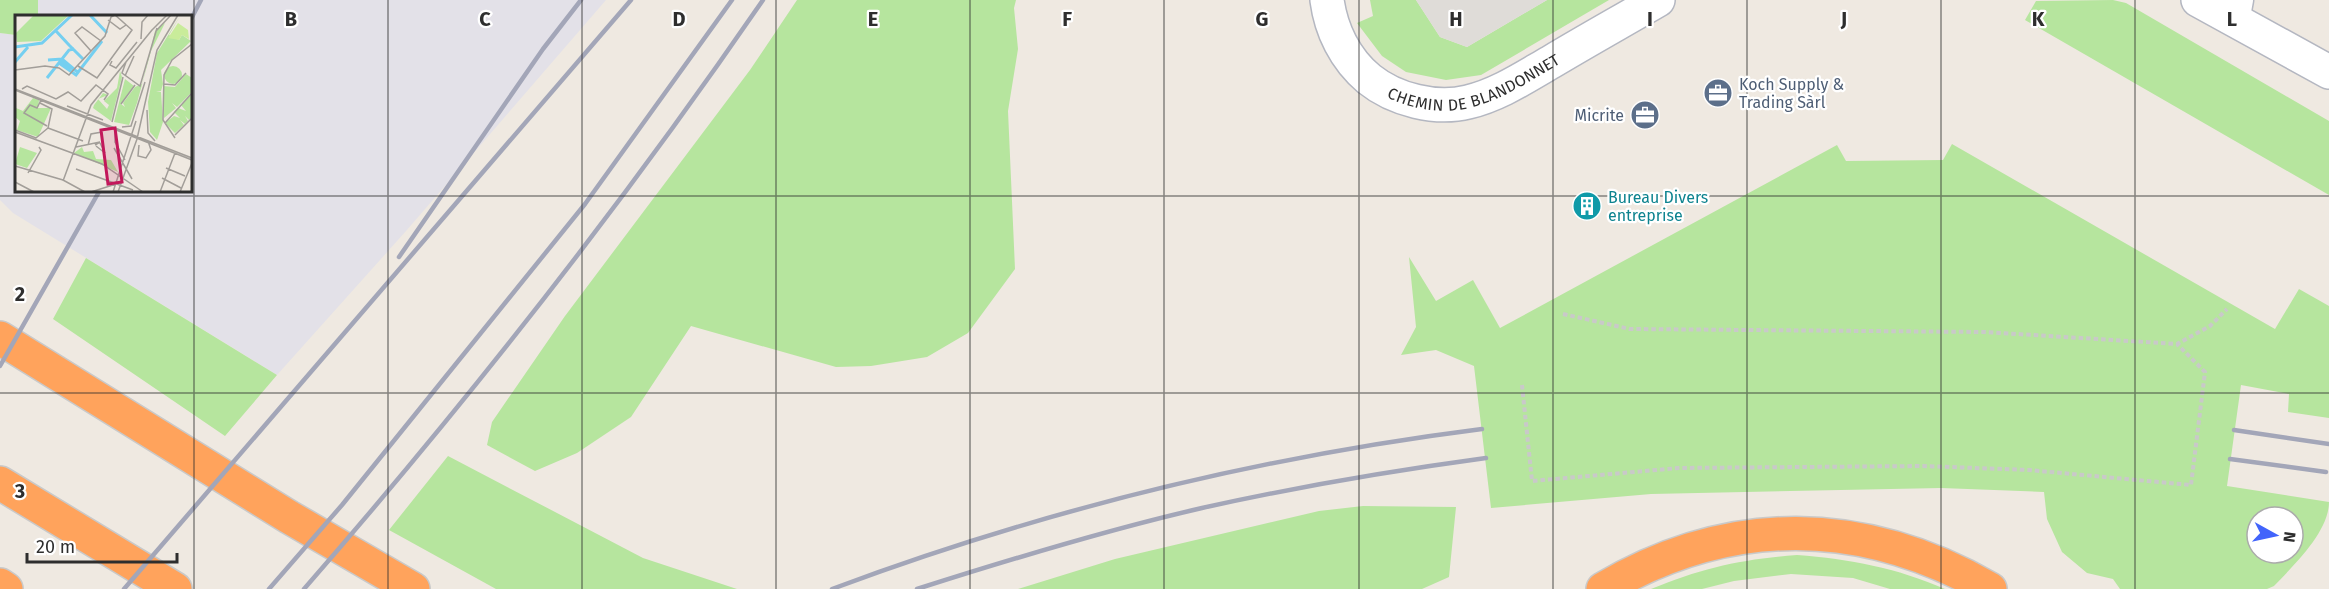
<svg xmlns="http://www.w3.org/2000/svg" width="2329" height="589" font-family="'Fira Sans',sans-serif">
<style>
.industrial{fill:#e3e1e8}
.green{fill:#b6e59e;fill-rule:evenodd}
.plaza{fill:#dfdcd8}
.lines{fill:none;stroke-linecap:round;stroke-linejoin:round}
.service-casing{stroke:#b4b7c1;stroke-width:27}
.minor-casing{stroke:#b4b7c1;stroke-width:36}
.motorway-casing{stroke:#c9c9c9;stroke-width:36}
.path{stroke:#c9c9c9;stroke-width:4;stroke-dasharray:4.5 3;stroke-linecap:butt}
.service{stroke:#fff;stroke-width:24}
.minor{stroke:#fff;stroke-width:33}
.motorway{stroke:#ffa35c;stroke-width:33}
.rail{stroke:#a3a6b8;stroke-width:4.5}
.grid{fill:none;stroke:#2e2e2e;stroke-width:1.5;stroke-opacity:0.55}
.labels{text-anchor:middle;dominant-baseline:central;stroke-width:4.5;stroke-linejoin:round;paint-order:stroke}
.street-label{font-size:16px;fill:#2e2e2e;stroke:#fff}
.service-label{font-size:16px;fill:#4e5e75;stroke:#fff;text-anchor:start}
.culture-label{font-size:16px;fill:#0d838f;stroke:#fff;text-anchor:start}
.inset-river{fill:none;stroke:#75cff0;stroke-width:3}
.inset-road{fill:none;stroke:#a29e99;stroke-width:1.5}
.view{fill:#c2185b;fill-opacity:0.15;stroke:#c2185b;stroke-width:3}
.inset-edge{fill:none;stroke:#2e2e2e;stroke-width:3}
.grid-label{font-size:20px;text-anchor:middle;font-weight:bold;fill:#2e2e2e;stroke:#fff;stroke-width:4.5;stroke-linejoin:round;paint-order:stroke}
</style>
<rect width="100%" height="100%" fill="#efe9e1"/>
<path class="industrial" d="M38 0H606L406 231 277 375 13 213 0 200V33L16 35V190H190V16H38Z"/>
<path class="green" d="M0 0H38V16H16V35L0 33Z
M797 0H1016L1014 8 1018 49 1008 111 1015 269 968 333 927 357 871 366 836 367 691 326 631 417 577 453 535 471 487 445 492 422 565 316 750 70Z
M1370 0H1416L1440 37 1467 47 1547 0H1609L1481 75 1446 80 1406 72 1382 56 1357 23 1373 16Z
M2113 0 2126 3 2329 121V195L2025 20 2036 1Z
M1952 144 2275 329 2299 289 2329 306V418L2288 412 2289 394 2241 385 2227 486 2329 502C2329 532 2293 566 2274 586L2267 589H2120L2113 579 2087 573 2062 552 2047 519 2044 492 1941 488 1651 494 1491 508 1474 366 1436 350 1401 355 1416 327 1409 257 1436 301 1473 280 1500 328 1837 145 1846 161 1943 160ZM2257 517H2293V553H2257Z
M86 258 277 375 225 436 53 319Z
M448 456 643 558 737 589H496L389 530Z
M1363 506 1456 507 1449 577 1422 589H1018L1115 559 1319 511Z
M1797 555C1850 559 1897 568 1945 589H1890L1853 578 1791 574 1734 581 1702 589H1651C1702 568 1742 559 1797 555Z"/>
<path class="plaza" d="M1416 0H1547L1467 47 1440 37Z"/>
<g class="lines">
<g class="service-casing">
<path id="service" d="M2237 22 2241 0"/>
</g>
<g class="minor-casing">
<g id="minor">
<path id="s1" d="M1327 0C1331 30 1345 59 1369 79 1395 100 1436 110 1468 102 1498 95 1525 77 1551 62 1586 41 1622 21 1658 0"/>
<path d="M2198 0 2329 72"/>
</g>
</g>
<g class="motorway-casing">
<path id="motorway" d="M0 338 289 517 413 589
M0 483 175 589
M0 585 6 589
M1603 589C1730 514 1863 516 1990 589"/>
</g>
<path class="path" d="M1563 314 1630 329 1985 332 2177 344 2210 326 2227 309
M1522 385 1532 481 1679 468 1923 466 2029 470 2191 485 2205 372 2177 344"/>
<use href="#service" class="service"/>
<use href="#minor" class="minor"/>
<use href="#motorway" class="motorway"/>
<path class="rail" d="M190 21 201 0
M399 257 543 49 581 0
M0 366 100 190
M2234 430 2329 444
M2230 459 2326 472
M124 589 631 0
M269 589 342 505 585 204 732 0
M304 589C468 401 622 205 763 0
M832 589C1041 511 1260 457 1482 429
M917 589C1011 559 1106 530 1202 508 1296 487 1390 471 1486 458"/>
</g>
<path class="grid" d="M194 0V589M388 0V589M582 0V589M776 0V589M970 0V589M1164 0V589M1359 0V589M1553 0V589M1747 0V589M1941 0V589M2135 0V589M0 196H2329M0 393H2329"/>
<defs>
<g id="office-disc" transform="scale(1.5)"><circle r="9.5" fill="#5c6f8a" stroke="#fff"/><path d="M-6-3h4V-5.5h4V-3h4V5H-6ZM-1-4.5V-3h2v-1.5ZM-6 0V1H6V0Z" fill="#fff"/></g>
<g id="building-disc" transform="scale(1.5)"><circle r="9.5" fill="#0f9aa8" stroke="#fff"/><path d="M-4-6H4V6H1V3H-1V6H-4ZM-2.5-4.3h1.7v1.8h-1.7ZM.8-4.3h1.7v1.8H.8ZM-2.5-1h1.7V.8h-1.7ZM.8-1h1.7V.8H.8Z" fill="#fff"/></g>
</defs>
<g fill-rule="evenodd">
<use href="#office-disc" x="1718" y="93"/>
<use href="#office-disc" x="1645" y="115"/>
<use href="#building-disc" x="1587" y="206"/>
</g>
<g class="labels">
<g class="street-label">
<text stroke="none"><textPath href="#s1" startOffset="206">CHEMIN DE BLANDONNET</textPath></text>
</g>
<g class="service-label">
<text x="1739" y="84">Koch Supply &amp;<tspan x="1739" dy="18">Trading Sàrl</tspan></text>
<text x="1624" y="115" text-anchor="end">Micrite</text>
</g>
<g class="culture-label">
<text x="1608" y="197">Bureau Divers<tspan x="1608" dy="18">entreprise</tspan></text>
</g>
</g>
<g transform="translate(15 15)">
<rect width="177" height="177" fill="#efe9e1"/>
<path d="M19 0H54L26 26 2 27 1 18ZM165 1 154 20 164 25 167 20 176 26 146 55 148 69 146 76 141 77H146L148 107 142 125 135 117 133 87 142 38ZM150 8 136 36 122 88 114 110 99 107 110 64 119 71 106 89 110 92 108 88 120 72 127 69 140 16ZM149 60a9 9 0 1 1 18 0a9 9 0 1 1-18 0ZM105 56 107 62 96 106 78 93 79 90 88 78 93 80 83 84 92 94 94 90 89 86 102 73ZM171 59 177 63V77L162 92 157 88 161 93 149 103 148 71 160 72ZM177 79V102L174 105 170 101 173 106 170 109 165 105 169 110 160 118 150 108 159 101 165 103 159 97 163 93 171 96 166 90ZM18 83 24 85 23 93H36L23 122 2 115 5 106 0 102 1 93 8 96ZM5 132 22 138 12 153 0 149ZM67 132 69 137 78 136 81 144 96 145 103 157 59 138Z" fill="#b6e59e"/>
<path d="M163 8 173 15 174 24 167 20 164 25 153 23Z" fill="#c9ec9a"/>
<path class="inset-river" d="M75 0 92 18M41 16 54 30M54 30 68 44M0 32 27 28 57 0M33 45 47 44 60 55M45 46 63 57M0 47 13 32M44 48 61 60 87 26M32 63 54 35 59 34"/>
<path class="inset-road" d="M93 5 105 14 111 10M136 16 152 0M141 16 156 0M126 24 127 7 133 0M76 36 60 18 67 12 86 26M97 46 95 50 101 53 122 27M111 47 107 58 125 71 142 13M0 55 30 51 44 53 54 60 62 51 90 21 96 2 100 0 117 15 82 63 63 51M110 61 119 41M149 69 160 70 171 58M0 74 177 143M7 74 12 71 41 84 53 77 66 86 81 70 93 79 89 85M0 75 177 145M26 85 22 93 15 90 9 98 32 111M25 88 37 94 33 113M106 89 120 70M52 91 88 105M132 95 133 118 140 126M97 107 108 62M150 108 177 78M107 112 116 111 130 67M33 113 68 126M100 113V127L110 145M0 115 21 123 33 113M0 117 87 149 128 177M160 120 177 103M160 123 148 105 149 60 157 45 177 29M73 130 76 119 87 117M124 130 123 141 131 143 136 135 133 126M81 131 90 138 85 128M61 132 85 127 80 130M99 133 117 164M0 151 48 165 70 177M151 153 170 161M61 154 118 175M13 158 26 135 24 132M147 163 166 173M48 166 76 90 137 15M0 167 19 177M76 177 101 169M98 177 121 106M103 177 122 124 142 35 163 0M145 177 160 138M165 177 177 148"/>
<path class="view" d="M100 113 107 167 93 169 86 115Z"/>
<rect width="177" height="177" class="inset-edge"/>
</g>
<g class="grid-label">
<text x="291" y="26">B</text>
<text x="485" y="26">C</text>
<text x="679" y="26">D</text>
<text x="873" y="26">E</text>
<text x="1067" y="26">F</text>
<text x="1262" y="26">G</text>
<text x="1456" y="26">H</text>
<text x="1650" y="26">I</text>
<text x="1844" y="26">J</text>
<text x="2038" y="26">K</text>
<text x="2232" y="26">L</text>
<text x="20" y="301">2</text>
<text x="20" y="498">3</text>
</g>
<g transform="translate(2275 535) rotate(98)"><circle r="28" fill="#ffffff" stroke="#ababab" stroke-width="1.5"/>
<path d="M0-4.5L10 22L0 15L-10 22Z" fill="#4264fb"/>
<text y="-9" font-size="16" font-weight="bold" text-anchor="middle" fill="#2e2e2e">N</text>
</g>
<path d="M27 553v9h150v-9" fill="none" stroke="#2e2e2e" stroke-width="3"/>
<text x="36" y="553" font-size="18" fill="#2e2e2e" stroke="#ffffff" stroke-width="4.5" paint-order="stroke">20 m</text>
</svg>
